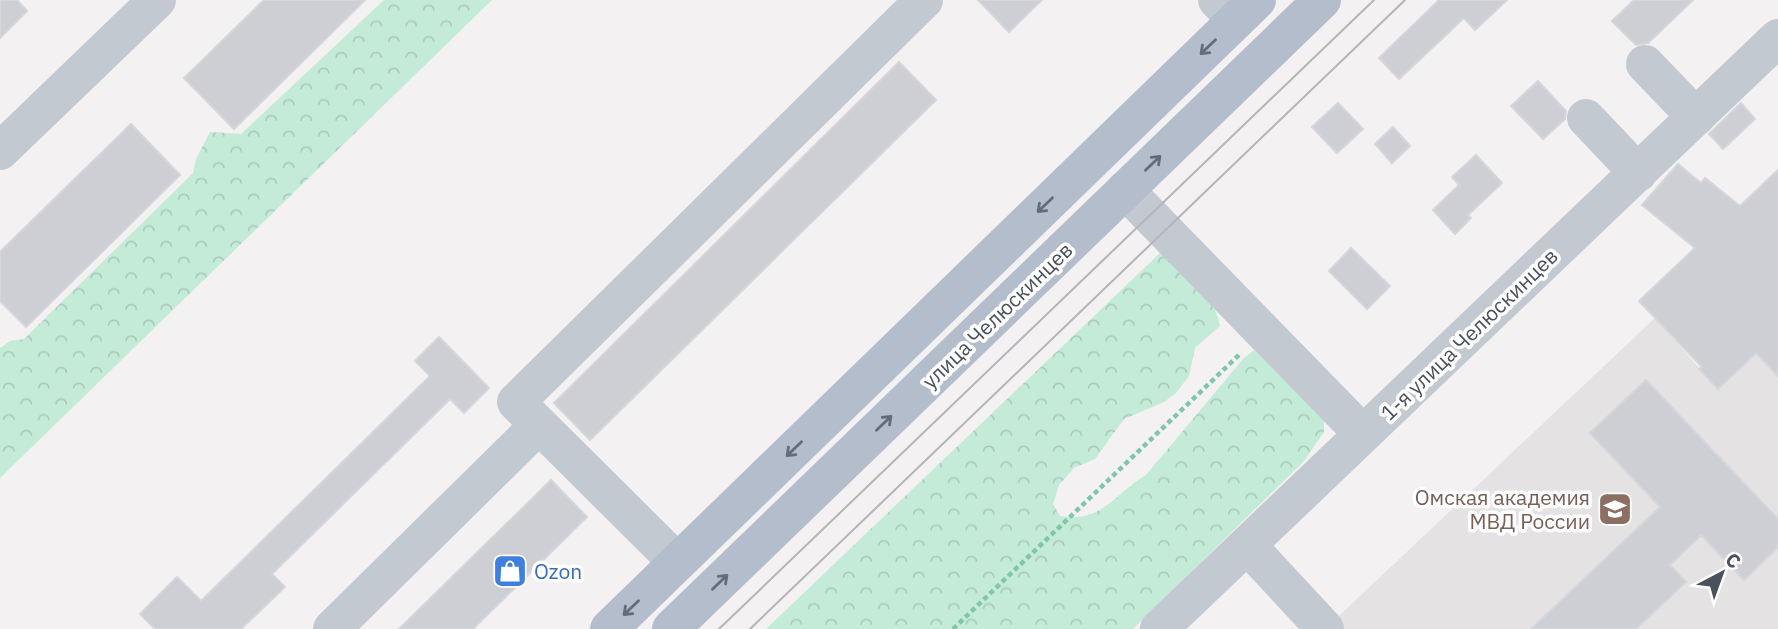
<svg xmlns="http://www.w3.org/2000/svg" width="1778" height="629" font-family="'IBM Plex Sans',sans-serif">
<style>
.education{fill:#e4e2e2}
.forest{fill:url(#forest-crowns)}
.building{fill:#cecfd4;stroke:#d5d6db;stroke-width:2}
.lines{fill:none;stroke-linecap:round;stroke-linejoin:round}
.path{stroke:#7fc6ac;stroke-width:4.5;stroke-dasharray:5 3.5;stroke-linecap:butt}
.minor{stroke:#c3c9d1;stroke-width:38}
.major{stroke:#b3bdcc;stroke-width:38}
.tram{stroke:#b3b5ba;stroke-width:2}
.oneway{stroke:#646c78}
.labels{text-anchor:middle;dominant-baseline:central;stroke-width:7;stroke-linejoin:round;paint-order:stroke}
.street-label{font-size:21px;fill:#4a515c;stroke:#fff}
.education-label{font-size:21px;fill:#785e54;stroke:#fff;text-anchor:end}
.shop-label{font-size:21px;fill:#366cbe;stroke:#fff;text-anchor:start}
</style>
<defs>
<pattern id="forest-crowns" width="20" height="18" patternUnits="userSpaceOnUse" patternTransform="scale(1.75)"><rect width="20" height="18" fill="#c4ebd8"/><path d="M2 6a3 3 0 1 1 6 0M12 15a3 3 0 1 1 6 0" fill="none" stroke="#aacbbc"/></pattern>
</defs>
<rect width="100%" height="100%" fill="#f3f1f1"/>
<path class="education" d="M1655 318 1718 389 1756 353 1778 376V629H1325Z"/>
<path class="forest" d="M384 0H492L0 478V348L10 341 24 339 193 173 196 159 210 132 241 134Z
M1160 253C1183 273 1215 294 1220 326L1195 348 1189 376 1176 393 1164 402 1124 419 1095 459 1074 468 1059 485 1053 504 1060 516C1102 523 1113 495 1146 475L1243 359 1254 350 1324 411V432L1304 461 1133 629H766Z"/>
<path class="building" d="M0 0H17L27 11 0 38Z
M264 0H365L234 129 184 78Z
M978 0H1042L1009 32Z
M1439 0H1507L1475 30 1464 18 1399 79 1379 58Z
M1634 0H1693L1648 43 1636 45 1612 21Z
M899 62 936 100 590 440 554 403Z
M1538 81 1566 111 1565 119 1543 139 1511 106Z
M1338 103 1363 129 1337 153 1312 127Z
M1741 103 1755 119 1723 149 1709 134Z
M131 124 180 175 26 327 0 301V252Z
M1393 127 1410 146 1392 163 1375 144Z
M1476 155 1502 183 1468 215 1471 218 1455 234 1433 210 1459 185 1452 177Z
M1678 164 1701 183 1705 178 1740 206 1778 170V376L1756 353 1718 389 1699 369 1702 367 1639 301 1695 248 1642 205Z
M1351 248 1390 286 1367 309 1329 271Z
M439 337 489 388 464 413 450 399 272 574 285 587 241 629H155L140 614 177 577 201 601 430 376 415 361Z
M1646 380 1778 519V547L1744 580 1701 535 1670 565 1686 582 1636 629H1531L1660 507 1590 433Z
M551 480 587 517 473 629H399Z"/>
<g class="lines">
<path class="path" d="M953 629 1240 354"/>
<path class="minor" d="M1217 0 1236 20
M1645 64 1696 117
M1586 118 1638 173
M0 151 157 0
M1125 190 1363 434
M1247 545 1325 629
M677 562 516 402 924 0
M332 629 539 425
M1159 629 1778 38"/>
<path class="major" d="M609 629 1257 0
M671 629 1322 0"/>
<path class="tram" d="M719 629 1374 0
M750 629 1405 0"/>
</g>
<defs><path id="oneway-shaft" d="M-6 0H5M1.5-3L5.5 0L1.5 3" fill="none" stroke-width="1.6" stroke-linecap="round" stroke-linejoin="round" transform="scale(1.75)"/></defs>
<g class="oneway">
<use href="#oneway-shaft" transform="translate(1208 47) rotate(136)"/>
<use href="#oneway-shaft" transform="translate(1153 163) rotate(-44)"/>
<use href="#oneway-shaft" transform="translate(1045 205) rotate(136)"/>
<use href="#oneway-shaft" transform="translate(884 423) rotate(-44)"/>
<use href="#oneway-shaft" transform="translate(794 449) rotate(136)"/>
<use href="#oneway-shaft" transform="translate(720 582) rotate(-44)"/>
<use href="#oneway-shaft" transform="translate(631 608) rotate(136)"/>
</g>
<defs>
<g id="university-square" transform="scale(1.75)"><rect x="-9" y="-9" width="18" height="18" rx="4" fill="#8d6e63" stroke="#fff"/><path d="M0-5L7-2L0 1L-7-2ZM-4 1L0 2.5L4 1V4Q0 6-4 4Z" fill="#fff"/></g>
<g id="shop-square" transform="scale(1.75)"><rect x="-9" y="-9" width="18" height="18" rx="4" fill="#3f7fe0" stroke="#fff"/><path d="M-5-2.5h2.3a2.7 3.5 0 0 1 5.4 0H5L5.5 6h-11ZM-1.5-2.5h3a1.5 2.3 0 0 0-3 0Z" fill="#fff"/></g>
</defs>
<g fill-rule="evenodd">
<use href="#university-square" x="1615" y="509"/>
<use href="#shop-square" x="510" y="571"/>
</g>
<g class="labels">
<g class="street-label">
<text transform="translate(997 315) rotate(-44)">улица Челюскинцев</text>
<text transform="translate(1469 334) rotate(-44)">1-я улица Челюскинцев</text>
</g>
<g class="education-label">
<text x="1590" y="497">Омская академия<tspan x="1590" dy="24">МВД России</tspan></text>
</g>
<g class="shop-label">
<text x="534" y="571">Ozon</text>
</g>
</g>
<g transform="translate(1722 573) rotate(41)" stroke="#ffffff" stroke-width="5" paint-order="stroke">
<path d="M0-5L12 26L0 18L-12 26Z" fill="#4a515c"/>
<text y="-10" font-size="19" font-weight="bold" text-anchor="middle" fill="#4a515c">С</text>
</g>
</svg>
